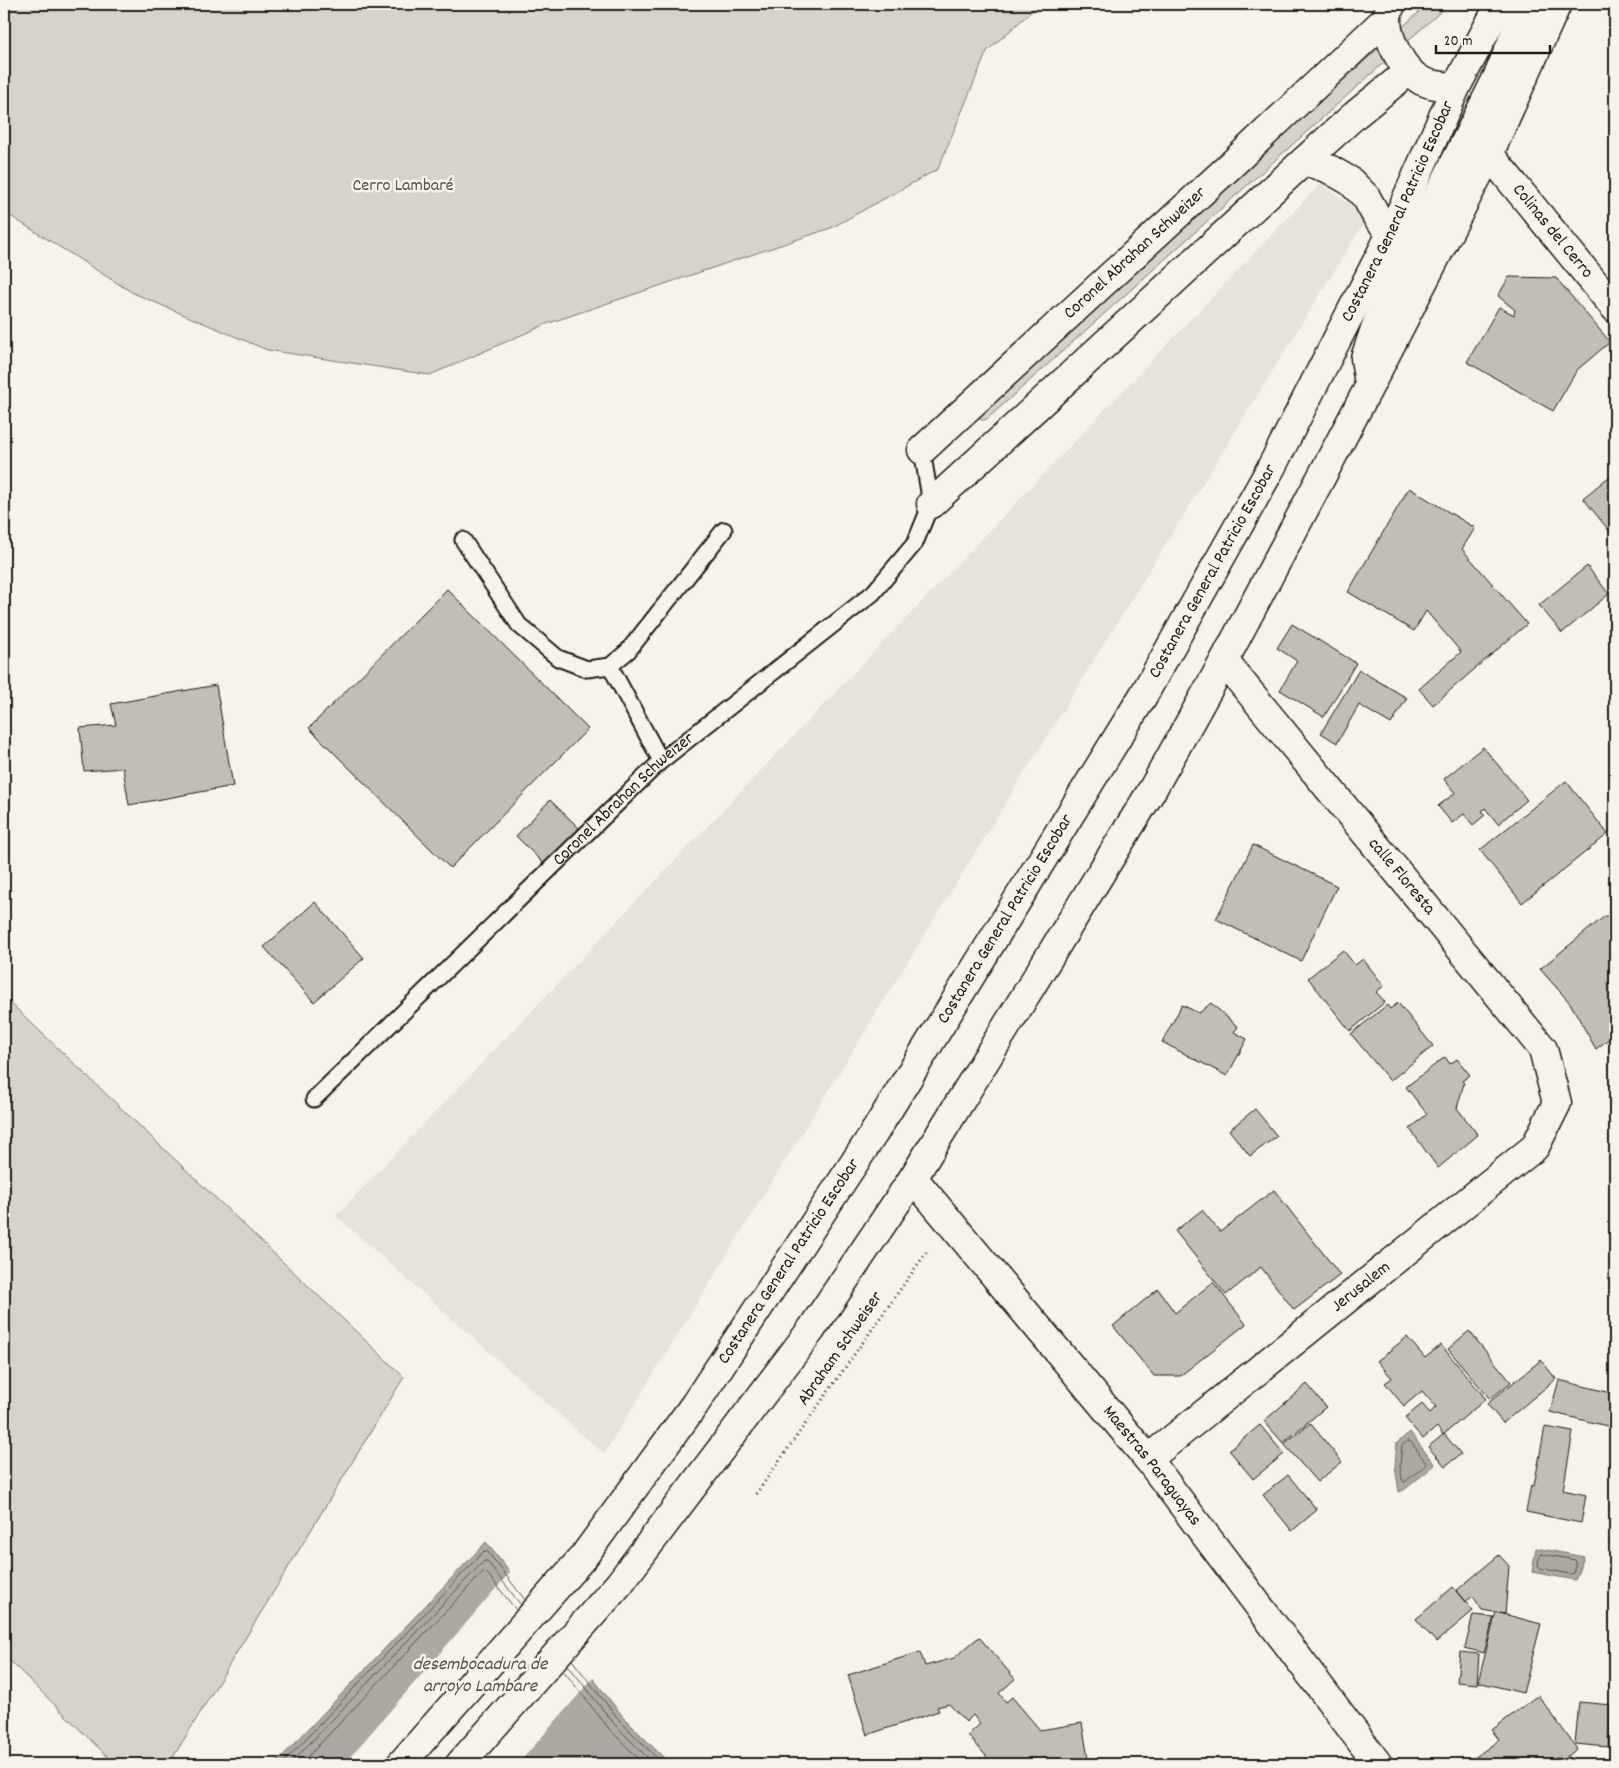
<svg xmlns="http://www.w3.org/2000/svg" width="1619" height="1768" font-family="Dekko,sans-serif">
<style>
.built{fill:#e6e3d9}
.green{fill:#d7d3cb;stroke:#7a7874}
.water{fill:#aca9a2;stroke:#72716c}
.pier{fill:#f7f3e8}
.lines{fill:none;stroke-linecap:round;stroke-linejoin:round}
.shore{stroke:#565452;stroke-width:1}
.building{fill:#c0beb5;stroke:#1c1c1c}
.service-casing{stroke:#1c1c1c;stroke-width:19}
.minor-casing{stroke:#1c1c1c;stroke-width:31}
.trunk-casing{stroke:#1c1c1c;stroke-width:31}
.path{stroke:#1c1c1c;stroke-width:3;stroke-dasharray:1 4;stroke-linecap:butt}
.service{stroke:#f7f3e8;stroke-width:15}
.minor{stroke:#f7f3e8;stroke-width:28}
.trunk{stroke:#f7f3e8;stroke-width:28}
.labels{text-anchor:middle;dominant-baseline:central;stroke-width:5;stroke-linejoin:round;paint-order:stroke}
.park-label{font-size:18px;fill:#545351;stroke:#f7f3e8}
.street-label{font-size:18px;fill:#1c1c1c;stroke:#f7f3e8}
.water-label{font-size:19px;font-style:italic;fill:#565452;stroke:#f7f3e8}
</style>
<rect width="100%" height="100%" fill="#f7f3e8"/>
<filter id="ink" filterUnits="userSpaceOnUse"><feTurbulence type="fractalNoise" baseFrequency=".02" numOctaves="2"/><feDisplacementMap in="SourceGraphic" scale="10" xChannelSelector="R" yChannelSelector="G"/><feConvolveMatrix kernelMatrix="1 2 1 2 8 2 1 2 1" color-interpolation-filters="sRGB"/></filter>
<g filter="url(#ink)">
<path class="built" d="M1321 183 1367 218 604 1454 336 1216Z"/>
<path class="green" d="M4 4H1040L987 51 938 169 831 228 549 323 430 375 267 350 133 293 4 212Z
M1428 4H1449L987 419C982 421 980 420 976 416L978 408Z
M4 997 404 1377 169 1764H115L4 1655Z"/>
<path class="water" d="M1410 1432 1435 1465 1404 1490 1399 1492 1395 1466 1397 1443Z
M486 1542 624 1718 670 1764H275Z
M1536 1548 1584 1557 1575 1580 1532 1572Z"/>
<path class="pier" d="M512 1570 595 1676 518 1764H344Z"/>
<g class="lines">
<path class="shore" d="M1408 1441 1411 1442 1427 1464 1405 1482 1402 1480 1400 1466 1402 1446Z
M1542 1554 1575 1560 1576 1563 1573 1573 1570 1574 1539 1568C1537 1565 1539 1556 1542 1554Z
M572 1660 620 1721 663 1764
M568 1665 615 1725 654 1764
M563 1670 610 1730 644 1764
M282 1764 484 1551 488 1552 525 1600
M290 1764 484 1561H487L521 1605
M301 1764 483 1572 487 1573 516 1610"/>
</g>
<path class="building" d="M1509 277 1556 278 1610 342 1577 370 1553 411 1467 362 1499 307 1514 315 1515 310 1498 296Z
M1615 472V538L1583 498Z
M1409 488 1475 528 1462 549 1527 624 1433 705 1419 689 1461 652 1426 611 1414 631 1348 592Z
M1587 566 1609 594 1562 633 1539 605Z
M447 589 588 729 450 868 309 728Z
M1292 624 1356 663 1324 717 1280 690 1297 661 1277 648Z
M1359 670 1407 698 1391 724 1359 705 1337 743 1321 733Z
M216 685 233 786 129 805 123 768 84 771 80 728 116 725 111 704Z
M1483 747 1527 800 1498 824 1485 808 1482 811 1485 815 1473 825 1464 814 1452 823 1438 806 1455 793 1444 779Z
M1566 781 1608 834 1522 903 1480 850Z
M550 800 579 828 545 865 516 836Z
M1253 845 1337 886 1301 961 1216 919Z
M315 902 364 958 314 1002 264 947Z
M1605 916 1615 917V1034L1596 1049 1570 1003 1540 969Z
M1343 950 1355 965 1363 959 1384 986 1376 992 1385 1002 1350 1031 1308 978Z
M1211 1003 1238 1027 1234 1032 1247 1039 1227 1076 1162 1042 1182 1005 1199 1013Z
M1398 1003 1433 1046 1390 1081 1351 1034 1387 1005 1390 1009Z
M1445 1057 1450 1064 1457 1059 1470 1075 1462 1081 1464 1083 1457 1108 1478 1135 1438 1168 1410 1129 1427 1114 1406 1087Z
M1255 1109 1277 1136 1250 1156 1229 1130Z
M1274 1190 1340 1275 1294 1310 1261 1267 1226 1295 1175 1231 1202 1210 1220 1232Z
M1213 1282 1246 1324 1180 1376H1154L1113 1326 1158 1289 1175 1313Z
M1469 1331 1511 1382 1490 1399 1448 1349Z
M1407 1337 1425 1358 1441 1345 1486 1399 1443 1435 1437 1427 1423 1439 1405 1418 1422 1404 1430 1413 1436 1407 1422 1391 1404 1406 1385 1383 1392 1378 1377 1361Z
M1541 1360 1556 1379 1503 1423 1487 1404Z
M1559 1380 1615 1394V1428L1550 1412Z
M1307 1384 1326 1407 1283 1443 1264 1421Z
M1310 1423 1342 1462 1317 1482 1284 1444Z
M1260 1425 1284 1454 1253 1479 1229 1450Z
M1545 1427 1573 1432 1563 1490 1586 1495 1581 1523 1526 1512 1531 1485 1534 1486Z
M1444 1434 1461 1454 1445 1466 1428 1447Z
M1288 1475 1317 1510 1292 1531 1263 1495Z
M1499 1555 1509 1566 1505 1614 1482 1610 1473 1596 1465 1602 1456 1591Z
M1453 1587 1473 1611 1436 1642 1416 1619Z
M1496 1612 1541 1624 1523 1693 1478 1682Z
M1473 1615 1494 1617 1484 1653 1465 1648Z
M979 1637 1015 1679 999 1693 1006 1702 1012 1697 1040 1730 1082 1723 1089 1764H993L968 1735 980 1724 973 1715 966 1722 949 1704 937 1707 939 1711 867 1735 848 1675 920 1652 925 1666 954 1658Z
M1460 1652 1479 1654 1477 1684 1457 1682Z
M1538 1695 1577 1749 1557 1764H1466L1499 1740 1492 1730Z
M1579 1702 1611 1705 1608 1747 1575 1744Z"/>
<g class="lines">
<g class="service-casing">
<g id="service">
<path d="M463 540 519 625 558 658 587 669 610 666 628 651 724 530"/>
<path d="M610 666 661 761"/>
<path id="s1" d="M314 1099 661 761 873 593 915 543 931 504 922 450"/>
</g>
</g>
<g class="minor-casing">
<g id="minor">
<path d="M1391 4C1390 8 1387 14 1387 19 1387 40 1403 71 1422 81 1433 86 1444 86 1456 87"/>
<path id="s2" d="M1489 154 1615 308"/>
<path id="s3" d="M922 450 1230 166 1387 18"/>
<path d="M931 504 1304 161 1355 115 1409 71"/>
<path id="s4" d="M913 1178 1148 1459 1378 1764"/>
<path id="s5" d="M1148 1459 1535 1147 1557 1103 1543 1049 1224 661"/>
</g>
</g>
<g class="trunk-casing">
<g id="trunk">
<path d="M1304 161 1329 169 1350 181 1366 197 1377 217 1391 234"/>
<path d="M1368 378 1365 358 1378 320 1401 271 1498 76 1524 13 1526 4"/>
<path id="s6" d="M401 1764 584 1556 695 1404 874 1133 1143 696 1271 468 1391 234 1456 87 1500 4"/>
<path d="M460 1764 619 1584 811 1330 913 1178 1152 790 1224 661 1369 387 1489 154 1557 4"/>
</g>
</g>
<path class="path" d="M756 1494 928 1250"/>
<use href="#service" class="service"/>
<use href="#minor" class="minor"/>
<use href="#trunk" class="trunk"/>
</g>
</g>
<g class="labels">
<g class="park-label">
<text x="403" y="186">Cerro Lambaré</text>
</g>
<g class="street-label">
<text stroke="none"><textPath href="#s6" startOffset="1851">Costanera General Patricio Escobar</textPath></text>
<text stroke="none"><textPath href="#s2" startOffset="100">Colinas del Cerro</textPath></text>
<text stroke="none"><textPath href="#s3" startOffset="290">Coronel Abrahan Schweizer</textPath></text>
<text stroke="none"><textPath href="#s6" startOffset="1446">Costanera General Patricio Escobar</textPath></text>
<text stroke="none"><textPath href="#s1" startOffset="431">Coronel Abrahan Schweizer</textPath></text>
<text transform="translate(1401 877) rotate(50)">calle Floresta</text>
<text stroke="none"><textPath href="#s6" startOffset="1041">Costanera General Patricio Escobar</textPath></text>
<text stroke="none"><textPath href="#s6" startOffset="636">Costanera General Patricio Escobar</textPath></text>
<text stroke="none"><textPath href="#s5" startOffset="274">Jerusalem</textPath></text>
<text transform="translate(841 1349) rotate(-55)">Abraham Schweiser</text>
<text stroke="none"><textPath href="#s4" startOffset="374">Maestras Paraguayas</textPath></text>
</g>
<g class="water-label">
<text x="480" y="1665">desembocadura de<tspan x="480" dy="22">arroyo Lambare</tspan></text>
</g>
</g>
<rect width="1619" height="1768" fill="none" stroke="#f7f3e8" stroke-width="20"/>
<rect x="10" y="10" width="1599" height="1748" fill="none" stroke="#1c1c1c" stroke-width="2" filter="url(#ink)"/>
<path d="M1436 45v8h114v-8" fill="none" stroke="#1c1c1c" stroke-width="2.5"/>
<text x="1444" y="45" font-size="15" fill="#1c1c1c" stroke="#f7f3e8" stroke-width="4" paint-order="stroke">20 m</text>
</svg>
